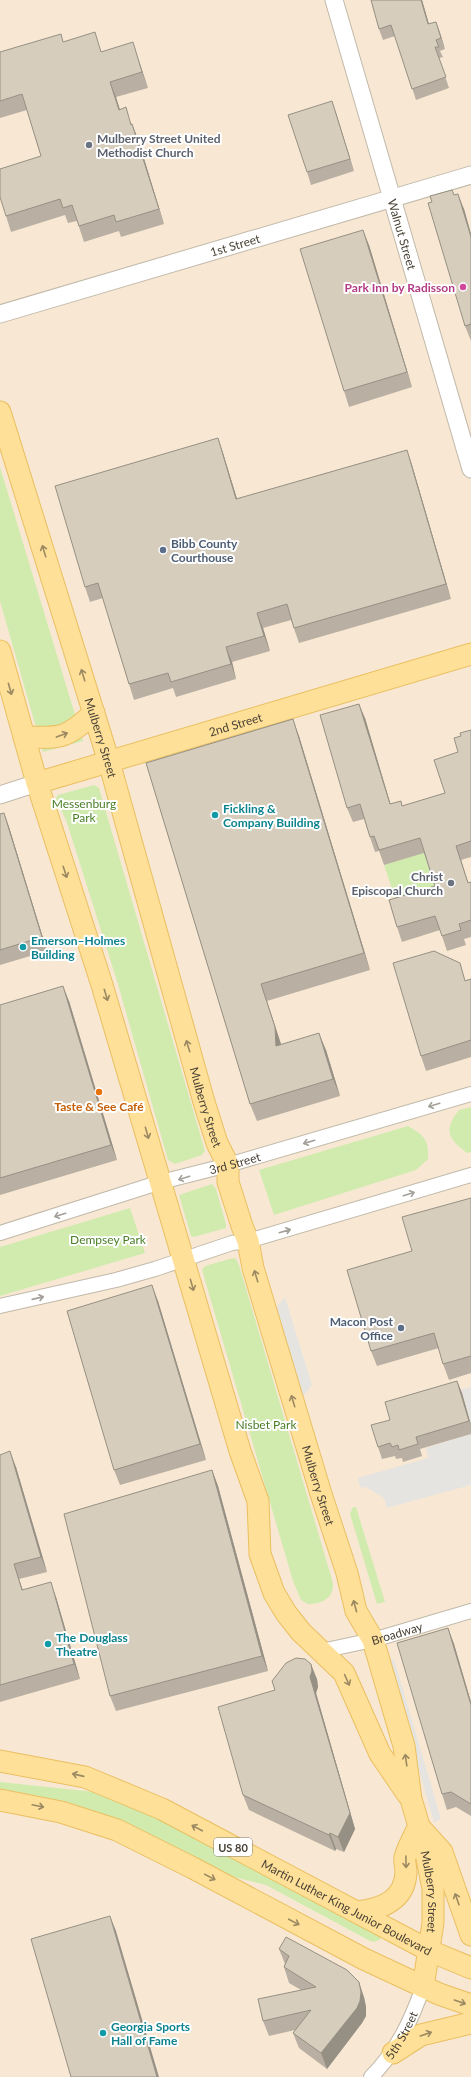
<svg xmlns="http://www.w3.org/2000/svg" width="471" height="2077" font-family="Lato,sans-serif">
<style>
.commercial{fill:#f8e8d3}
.green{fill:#d1ebaf}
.parking{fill:#e6e4e0}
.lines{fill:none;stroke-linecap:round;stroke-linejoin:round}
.minor-casing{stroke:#c1b9aa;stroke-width:16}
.tertiary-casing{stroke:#c1b9aa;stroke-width:19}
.primary-casing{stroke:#eabf61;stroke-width:23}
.minor{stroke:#fff;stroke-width:14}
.tertiary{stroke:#fff;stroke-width:17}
.primary{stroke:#ffe098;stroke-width:21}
.wall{fill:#b9b0a3}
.shaded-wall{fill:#969084}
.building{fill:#d7cdbd;stroke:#969084}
.oneway{stroke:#9b8962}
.oneway2{stroke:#a4a09a}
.worship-dot{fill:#6b7280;stroke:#fff;stroke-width:1.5}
.hotel-dot{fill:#d1479c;stroke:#fff;stroke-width:1.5}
.service-dot{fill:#5c6f8a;stroke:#fff;stroke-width:1.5}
.culture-dot{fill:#0f9aa8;stroke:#fff;stroke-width:1.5}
.food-dot{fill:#e8710a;stroke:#fff;stroke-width:1.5}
.labels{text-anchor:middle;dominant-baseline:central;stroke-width:4;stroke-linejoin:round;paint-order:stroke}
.shield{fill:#fff;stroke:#807b72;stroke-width:1}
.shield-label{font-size:11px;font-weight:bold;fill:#494236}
.worship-label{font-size:12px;font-weight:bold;fill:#5b616d;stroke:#fff;text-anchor:start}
.street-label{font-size:12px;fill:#494236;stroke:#fff}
.hotel-label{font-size:12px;font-weight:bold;fill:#b23c85;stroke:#fff;text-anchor:end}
.service-label{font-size:12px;font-weight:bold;fill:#4e5e75;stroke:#fff;text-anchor:start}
.park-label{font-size:12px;fill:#497f26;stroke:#fff}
.culture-label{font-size:12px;font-weight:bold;fill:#0d838f;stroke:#fff;text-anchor:start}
.food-label{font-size:12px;font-weight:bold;fill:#c56008;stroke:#fff}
</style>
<rect width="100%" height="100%" fill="#f5f1e9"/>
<path class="commercial" d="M0 0H471V2077H0Z"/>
<path class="green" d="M0 467 83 741 43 752 0 601Z
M94 785 99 788 205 1151 202 1155 175 1164 168 1160 117 981 67 823 56 798 58 795Z
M432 850 440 901 400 913 384 865Z
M471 1107V1152L467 1153C448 1139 443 1130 459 1110Z
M408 1126C425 1136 429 1140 428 1159L416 1170 274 1215 259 1170Z
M212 1184 216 1189 226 1224V1228L194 1237 191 1236 179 1195Z
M130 1208 145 1253 0 1296V1247Z
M233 1258 236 1259 239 1265 333 1583C334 1598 322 1604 308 1604L301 1600 293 1581 202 1270 205 1266Z
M353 1507H356L385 1602 377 1604 350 1514Z
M0 1782 95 1792 159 1816 378 1934 381 1939 374 1942 370 1941 266 1885 226 1875 122 1821 68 1802 0 1789Z"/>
<path class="parking" d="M285 1297 312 1385 301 1399 274 1310Z
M471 1387V1424L462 1393V1389Z
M471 1434V1485L387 1508 384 1498 366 1487 360 1488 358 1478 428 1458 426 1448Z
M394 1659 441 1819 434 1822 387 1661Z"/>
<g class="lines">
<g class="minor-casing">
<g id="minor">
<path id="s1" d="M0 1233 161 1182 228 1165 471 1094"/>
<path d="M0 1306 116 1280 155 1269 232 1243 248 1241 471 1175"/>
<path id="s2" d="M321 1651 373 1640 471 1611"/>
<path id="s3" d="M371 2077C397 2051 411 2021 423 1987"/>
</g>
</g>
<g class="tertiary-casing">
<g id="tertiary">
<path id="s4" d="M334 0 471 469"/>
<path id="s5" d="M0 314 471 175"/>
<path d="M0 795 37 783"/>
</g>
</g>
<g class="primary-casing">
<g id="primary">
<path id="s6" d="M0 412 109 762 204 1102 217 1143 228 1165V1182L242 1226 248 1241 253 1268 321 1494 347 1573 356 1611 373 1640 404 1746 411 1799 424 1843 433 1889V1923L423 1987"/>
<path d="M0 651 37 783 102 985 240 1451 258 1501 260 1554 274 1593 286 1613 301 1632 344 1673 380 1754 408 1795"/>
<path d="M24 737C62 738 65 739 94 713"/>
<path id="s7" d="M37 783 471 654"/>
<path id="s8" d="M0 1761 85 1777 162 1809 430 1951 471 1968"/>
<path d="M0 1800 61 1812 117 1830 193 1868 364 1959 439 1994 471 2005"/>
<path d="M423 1831 442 1852 471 1935"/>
<path d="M357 1912C381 1909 405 1901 406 1872 406 1867 404 1862 405 1857 408 1847 414 1836 419 1826"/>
<path d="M393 2053 421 2035 471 2023"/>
</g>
</g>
<use href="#minor" class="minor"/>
<use href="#tertiary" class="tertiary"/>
<use href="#primary" class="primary"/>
</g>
<path class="wall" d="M371 0H422L429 24 436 22 440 33 445 49 440 51 443 57 439 58 449 88 416 100 395 36 383 40 379 29Z
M64 42 102 52 138 58 148 88 116 97 120 109 132 124 138 139 164 224 121 237 119 231 84 242 77 221 68 223 65 215 11 232 6 216 41 156 27 110 0 118V52Z
M336 113 354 171 311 185 307 172Z
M454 195 464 209 471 234V341L465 326Z
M369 245 412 387 349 407 344 391Z
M218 438 223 453 237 499 407 450 412 465 451 599 299 643 291 620 263 628 270 651 232 662 236 679 176 697 173 688 134 700 129 684 103 598 90 602 85 587Z
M365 718 390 804 401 801 402 806 445 793 458 752 461 736 471 730V857L461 860 468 883 471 882V937L464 939 466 945 447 951 440 930 402 942 397 927 435 886 424 853 384 865 379 851 375 852 364 819 353 822 347 808Z
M299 736 370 970 267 1001 281 1044 326 1050 340 1096 257 1121 250 1104 146 763Z
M4 813 9 827 47 951 0 965V814Z
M471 979V1057L426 1071 421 1056 466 980Z
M69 1001 117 1160 0 1195V1005Z
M471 1198V1373L449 1380 443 1364 439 1348 377 1366 371 1351 412 1251Z
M158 1301 206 1460 120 1485 114 1470Z
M457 1381 462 1393 471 1424V1434L420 1449 422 1456 403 1462 402 1458 396 1459 395 1456 382 1459 378 1447 390 1420Z
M0 1455 16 1467 47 1572 19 1579 23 1590 56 1597 80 1679 0 1702Z
M212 1470 218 1486 268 1671 116 1711 110 1696Z
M448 1628 454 1644 471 1702V1816L456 1807 447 1810 442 1794Z
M317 1679 318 1687 316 1693 355 1829 344 1852 336 1849 335 1851 249 1810 243 1795 275 1690Z
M279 1949 364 1997 366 2007V2016L362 2023 327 2069 299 2048 293 2033 295 2030 269 2036 263 2021 301 1990 289 1983 284 1967 285 1964Z"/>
<path class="shaded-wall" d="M421 0H422L432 35 428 24Z
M436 22 440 33 445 49 441 38Z
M133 42 138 58 148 88 142 72Z
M110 82 116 97 124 125 119 110Z
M332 101 336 113 354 171 350 159Z
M132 124 138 139 164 224 159 209Z
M458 194 464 209 471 234V237Z
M363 230 369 245 412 387 407 372Z
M218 438 223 453 242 515 236 499Z
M407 450 412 465 451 599 446 584Z
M257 613 263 628 270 651 264 636Z
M226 647 232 662 236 679 231 664Z
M359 704 365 718 395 819 390 804Z
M293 719 299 736 370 970 364 953Z
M4 813 9 827 47 951 42 937Z
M456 846 461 860 471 892 468 883Z
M261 984 281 1044 282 1063 276 1046Z
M63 986 69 1001 117 1160 111 1145Z
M319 1033 326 1050 340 1096 333 1079Z
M152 1285 158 1301 206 1460 200 1444Z
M457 1381 462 1393 471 1426 469 1421Z
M10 1451 16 1467 47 1572 41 1557Z
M212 1470 218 1486 268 1671 262 1656Z
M14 1564 19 1579 27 1605 22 1590Z
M51 1582 56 1597 80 1679 74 1664Z
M448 1628 454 1644 471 1702V1705Z
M311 1664 317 1679 318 1687 316 1693 355 1829 344 1852 338 1837 310 1677Z
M330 1833 336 1849 335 1851 329 1835Z
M110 1916 116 1931 159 2077H157Z
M359 1982 364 1997 366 2007V2016L362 2023 327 2069 321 2053Z"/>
<path class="building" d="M371 0H421L428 24 436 22 441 38 436 40 439 47H435L446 77 412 89 391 25 379 29Z
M95 32 101 52 133 42 142 72 110 82 119 110 126 107 131 125 132 124 159 209 116 222 114 215 79 226 72 205 63 208 60 199 6 216 0 197V169L41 156 22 94 0 101V52L61 34 63 42Z
M332 101 350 159 307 172 288 115Z
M452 190 454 195 458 194 471 237V324L465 326 428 203 432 202 430 196Z
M363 230 407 372 344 391 300 249Z
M218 438 236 499 407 450 446 584 294 628 287 604 257 613 264 636 226 647 231 664 171 682 168 673 129 684 98 583 85 587 55 486Z
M359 704 390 804 401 801 402 806 445 793 434 760 458 752 454 738 461 736 460 733 471 730V841L456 846 468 883 471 882V920L459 924 461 930 442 936 435 916 397 927 389 900 435 886 420 838 379 850 374 836 370 837 360 804 347 808 320 715Z
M293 719 364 953 261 984 275 1027 276 1046 319 1033 333 1079 250 1104 146 763Z
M4 813 42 937 0 950V814Z
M434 951 460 963 465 981 471 979V1040L421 1056 393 963Z
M63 986 111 1145 0 1178V1005Z
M471 1198V1356L443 1364 434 1333 371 1351 347 1270 412 1251 402 1217Z
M152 1285 200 1444 114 1470 67 1311Z
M457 1381 469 1421 416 1437 418 1444 399 1450 398 1445 392 1447 390 1443 378 1447 371 1425 390 1420 385 1402Z
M10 1451 41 1557 14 1564 22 1590 51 1582 74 1664 0 1685V1455Z
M212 1470 262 1656 110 1696 64 1514Z
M448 1628 471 1705V1804L451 1792 442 1794 397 1643Z
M296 1658 305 1659 311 1664 312 1671 310 1677 350 1813 338 1837 330 1833 329 1835 243 1795 218 1707 275 1690 272 1681 286 1663Z
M110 1916 157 2077H71L31 1939Z
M286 1937 347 1970 359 1982 361 1992 360 2001 357 2008 321 2053 293 2033 311 2010 263 2021 258 1999 316 1987 284 1967 289 1956 279 1949Z"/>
<defs><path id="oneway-shaft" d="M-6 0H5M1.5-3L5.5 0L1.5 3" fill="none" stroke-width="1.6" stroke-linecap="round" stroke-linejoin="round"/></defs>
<g class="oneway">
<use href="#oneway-shaft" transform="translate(44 551) rotate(-107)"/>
<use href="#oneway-shaft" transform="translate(83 675) rotate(-107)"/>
<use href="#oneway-shaft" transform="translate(10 689) rotate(74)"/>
<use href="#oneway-shaft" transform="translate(62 735) rotate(-20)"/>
<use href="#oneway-shaft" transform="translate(65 872) rotate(72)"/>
<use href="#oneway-shaft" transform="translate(106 995) rotate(73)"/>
<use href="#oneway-shaft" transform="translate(188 1046) rotate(-107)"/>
<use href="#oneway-shaft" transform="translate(147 1133) rotate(74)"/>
<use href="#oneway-shaft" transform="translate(256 1276) rotate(-107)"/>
<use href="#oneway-shaft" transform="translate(192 1285) rotate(74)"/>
<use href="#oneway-shaft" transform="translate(293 1401) rotate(-107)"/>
<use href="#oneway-shaft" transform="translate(355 1606) rotate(-105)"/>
<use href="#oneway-shaft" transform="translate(347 1680) rotate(66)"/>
<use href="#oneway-shaft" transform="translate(406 1760) rotate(-98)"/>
<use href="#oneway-shaft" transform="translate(78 1775) rotate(-167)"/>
<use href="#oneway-shaft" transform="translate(38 1806) rotate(12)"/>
<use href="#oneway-shaft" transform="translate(197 1828) rotate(-152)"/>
<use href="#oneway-shaft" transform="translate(406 1862) rotate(89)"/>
<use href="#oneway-shaft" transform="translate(210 1877) rotate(28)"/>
<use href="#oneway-shaft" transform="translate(457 1899) rotate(-109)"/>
<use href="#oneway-shaft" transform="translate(294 1922) rotate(28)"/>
<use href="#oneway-shaft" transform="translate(460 2002) rotate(19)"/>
<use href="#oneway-shaft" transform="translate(426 2034) rotate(-19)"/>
</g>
<g class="oneway2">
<use href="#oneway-shaft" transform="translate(434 1105) rotate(163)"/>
<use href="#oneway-shaft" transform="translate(309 1142) rotate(164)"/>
<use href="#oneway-shaft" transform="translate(184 1178) rotate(163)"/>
<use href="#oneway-shaft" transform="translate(409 1194) rotate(-17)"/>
<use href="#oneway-shaft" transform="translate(60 1215) rotate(163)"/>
<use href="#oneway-shaft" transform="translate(285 1231) rotate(-16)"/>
<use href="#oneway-shaft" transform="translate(38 1298) rotate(-13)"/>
</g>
<g class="worship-dot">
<circle cx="89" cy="145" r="4"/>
<circle cx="451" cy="883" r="4"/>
</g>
<circle class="hotel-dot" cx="463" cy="287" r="4"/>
<g class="service-dot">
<circle cx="163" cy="550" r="4"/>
<circle cx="401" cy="1328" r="4"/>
</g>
<g class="culture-dot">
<circle cx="215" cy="815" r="4"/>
<circle cx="23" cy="947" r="4"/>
<circle cx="48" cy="1644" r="4"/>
<circle cx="103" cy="2033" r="4"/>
</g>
<circle class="food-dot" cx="99" cy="1092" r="4"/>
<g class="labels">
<rect class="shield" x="214" y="1838" width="38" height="18" rx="3"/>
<g class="shield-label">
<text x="233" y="1847">US 80</text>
</g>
<g class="worship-label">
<text x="97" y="138">Mulberry Street United<tspan x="97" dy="14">Methodist Church</tspan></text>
<text x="443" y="876" text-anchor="end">Christ<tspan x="443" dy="14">Episcopal Church</tspan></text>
</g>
<g class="street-label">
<text stroke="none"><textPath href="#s4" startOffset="244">Walnut Street</textPath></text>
<text stroke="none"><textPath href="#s5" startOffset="245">1st Street</textPath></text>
<text stroke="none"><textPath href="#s7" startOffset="207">2nd Street</textPath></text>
<text stroke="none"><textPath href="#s6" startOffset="341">Mulberry Street</textPath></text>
<text stroke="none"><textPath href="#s6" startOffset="725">Mulberry Street</textPath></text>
<text stroke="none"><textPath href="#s1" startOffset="245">3rd Street</textPath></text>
<text stroke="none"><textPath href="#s6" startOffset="1121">Mulberry Street</textPath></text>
<text stroke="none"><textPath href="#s2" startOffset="78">Broadway</textPath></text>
<text stroke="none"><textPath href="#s6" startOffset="1545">Mulberry Street</textPath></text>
<text stroke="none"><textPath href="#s8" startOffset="379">Martin Luther King Junior Boulevard</textPath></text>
<text stroke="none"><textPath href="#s3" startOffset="52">5th Street</textPath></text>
</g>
<g class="hotel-label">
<text x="455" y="287">Park Inn by Radisson</text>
</g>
<g class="service-label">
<text x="171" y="543">Bibb County<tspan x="171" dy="14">Courthouse</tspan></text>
<text x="393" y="1321" text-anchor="end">Macon Post<tspan x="393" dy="14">Office</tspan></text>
</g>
<g class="park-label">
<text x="84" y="803">Messenburg<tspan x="84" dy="14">Park</tspan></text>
<text x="108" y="1239">Dempsey Park</text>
<text x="266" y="1424">Nisbet Park</text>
</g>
<g class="culture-label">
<text x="223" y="808">Fickling &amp;<tspan x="223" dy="14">Company Building</tspan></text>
<text x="31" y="940">Emerson–Holmes<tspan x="31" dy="14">Building</tspan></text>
<text x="56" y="1637">The Douglass<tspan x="56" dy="14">Theatre</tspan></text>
<text x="111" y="2026">Georgia Sports<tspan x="111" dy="14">Hall of Fame</tspan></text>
</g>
<g class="food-label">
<text x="99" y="1106">Taste &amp; See Café</text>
</g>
</g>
</svg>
